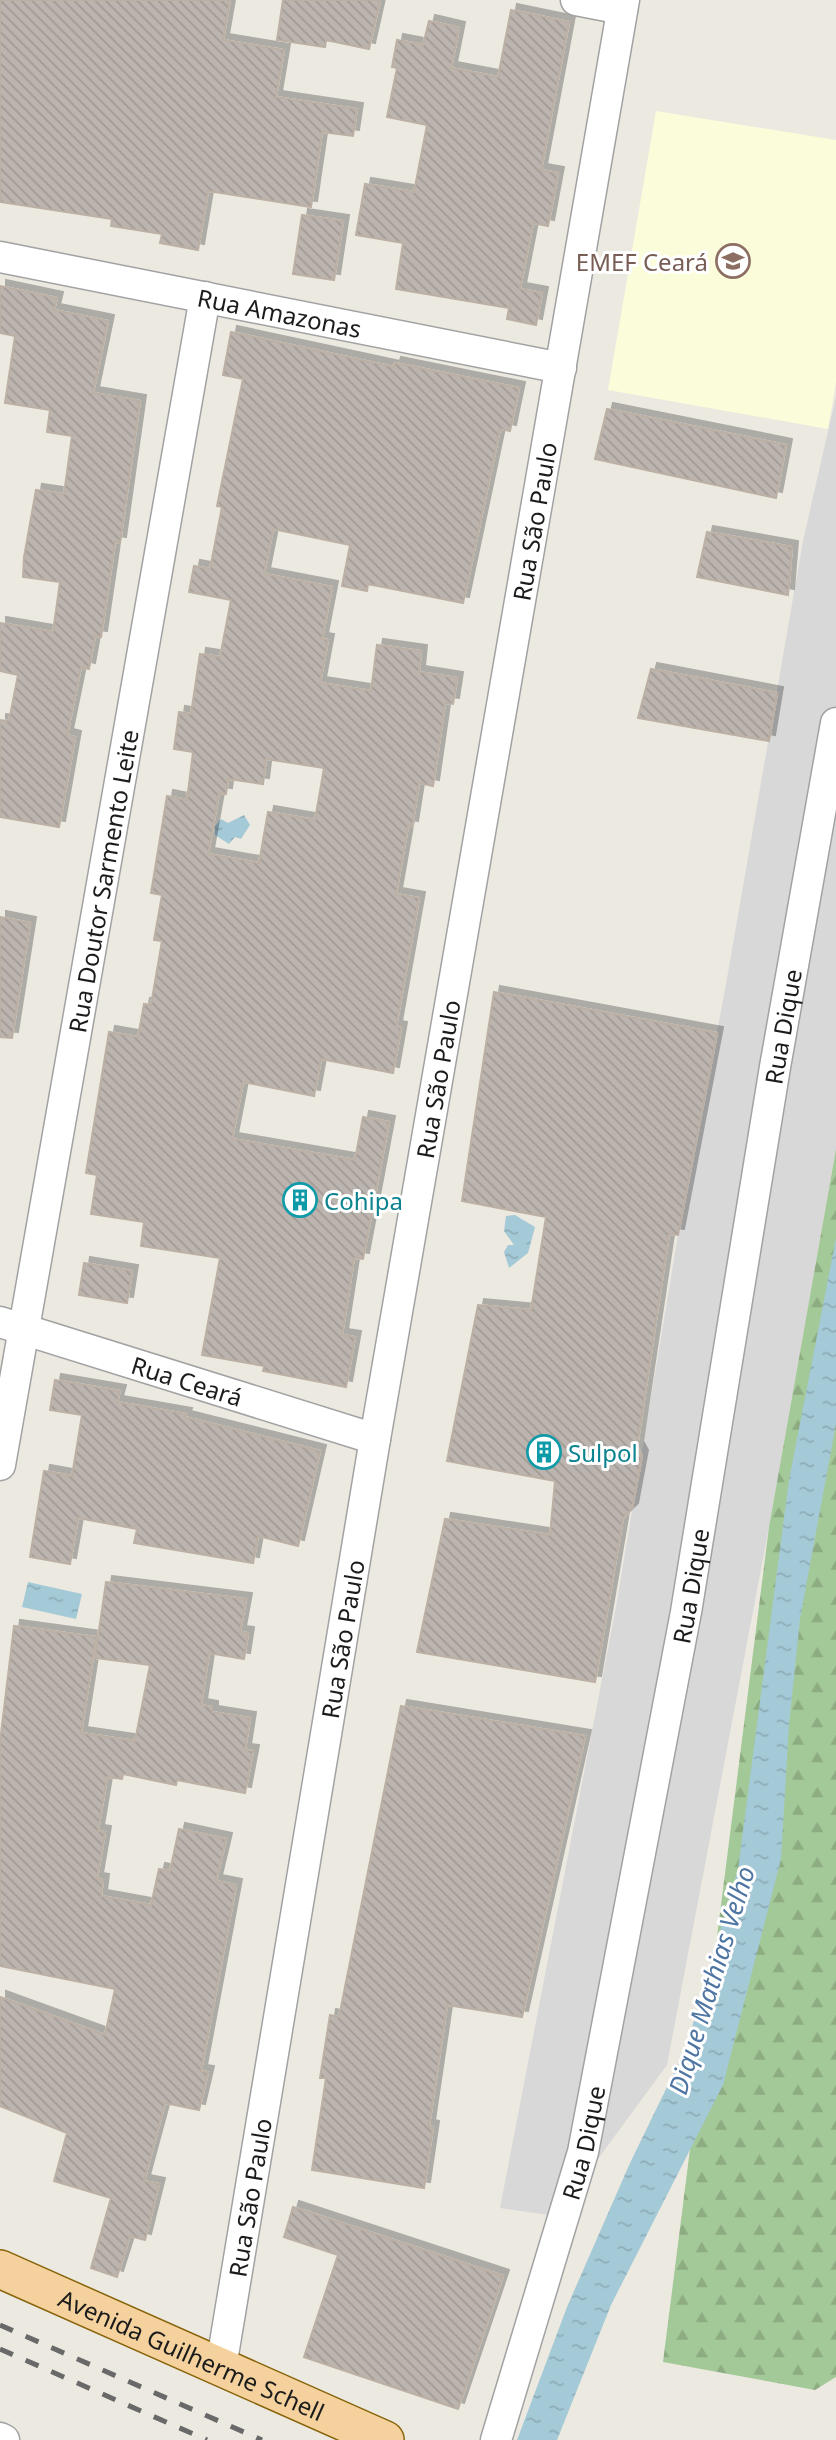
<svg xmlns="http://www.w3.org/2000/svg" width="836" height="2440" font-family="'Noto Sans',sans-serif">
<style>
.residential{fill:#d9d8d8}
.education{fill:#fbfcd9}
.forest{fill:url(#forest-firs)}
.water{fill:url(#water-ripples)}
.building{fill:url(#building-back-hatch);stroke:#bcb0a4;stroke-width:2;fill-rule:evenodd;filter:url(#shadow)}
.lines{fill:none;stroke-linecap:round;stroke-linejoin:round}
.minor-casing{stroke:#a2a2a2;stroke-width:33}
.major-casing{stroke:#88630a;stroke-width:40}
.minor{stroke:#fff;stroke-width:30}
.major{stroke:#f5d29d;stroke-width:37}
.rail{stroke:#696969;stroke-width:5;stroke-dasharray:14 14;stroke-linecap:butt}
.labels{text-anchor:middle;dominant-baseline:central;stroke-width:6;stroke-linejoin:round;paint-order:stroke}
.education-label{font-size:24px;fill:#785e54;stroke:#fff;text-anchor:end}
.street-label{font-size:24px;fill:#1b1b1b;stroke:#fff}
.culture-label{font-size:24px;fill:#0d838f;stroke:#fff;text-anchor:start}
.water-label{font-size:26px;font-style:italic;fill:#4f75a3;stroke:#fff}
</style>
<defs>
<pattern id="forest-firs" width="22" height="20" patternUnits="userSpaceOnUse" patternTransform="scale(1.75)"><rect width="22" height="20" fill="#a4c998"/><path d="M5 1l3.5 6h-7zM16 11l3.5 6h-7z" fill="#8dac82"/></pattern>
<pattern id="water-ripples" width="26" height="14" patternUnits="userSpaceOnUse" patternTransform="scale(1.75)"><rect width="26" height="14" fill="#a4c9d7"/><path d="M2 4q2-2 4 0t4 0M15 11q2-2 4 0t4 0" fill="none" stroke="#8dacb8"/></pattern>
<pattern id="building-back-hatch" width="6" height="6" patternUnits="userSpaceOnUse" patternTransform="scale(1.75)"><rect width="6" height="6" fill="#bcb4ae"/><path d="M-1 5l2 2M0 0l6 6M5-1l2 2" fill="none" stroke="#a19a95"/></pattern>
<filter id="shadow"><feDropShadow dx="6" dy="-6" stdDeviation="0" flood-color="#0004"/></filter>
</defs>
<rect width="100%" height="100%" fill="#ece9e1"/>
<path class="residential" d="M836 396V1149L769 1527 667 2065 556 2216 500 2208 616 1607 678 1235 725 990 803 541Z"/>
<path class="education" d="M656 111 836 140V382L828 429 608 390Z"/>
<path class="forest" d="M836 1149V2377L815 2390 663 2362 769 1527Z"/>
<path class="water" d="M244 815 250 825 241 839 235 837 229 844 215 835V826L221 819 228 823Z
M515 1215 535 1227 528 1253 509 1268 504 1252 508 1245H514L504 1231 506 1216Z
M836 1238V1424L800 1619 789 1725 781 1859 723 2085 611 2305 557 2440H517L567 2307 630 2163 686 2048 738 1869 789 1480Z
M28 1582 82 1594 76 1619 22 1607Z"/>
<path class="building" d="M0 0H230L223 40 284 50 276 97 357 109 353 136 322 132 311 207 208 191 198 250 160 243 162 234 111 226 112 219 0 202Z
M283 0H380L369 49 326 40 325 47 277 40Z
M511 10 569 22 541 170 558 173 548 226 533 223 520 289 542 293 536 325 507 319 509 308 396 289 403 243 356 235 365 184 414 192 427 125 387 117 397 68 392 67 397 40 423 45 429 21 459 28 451 68 498 77Z
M302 215 343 221 334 280 293 274Z
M0 286 57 298 54 310 108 321 93 393 140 401 120 543 115 542 101 637 95 636 89 669 81 667 67 735 75 737 59 827 0 817V720L9 721 18 675 0 671V623L53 632 60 582 23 577 24 557 36 490 64 494 72 436 47 432 50 410 5 403 15 336 0 333Z
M231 332 394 367 395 363 519 388 510 431 500 429 463 603 368 584 367 591 342 586 350 545 273 529 264 574 332 587 322 639 328 640 320 683 371 691 377 645 421 651 419 672 457 678 453 704 445 703 433 786 419 783 412 827 408 826 396 894 419 898 396 1027 401 1028 393 1073 321 1059 314 1096 243 1082 232 1139 355 1160 363 1117 389 1122 363 1259 354 1258 342 1335 355 1337 346 1387 263 1371 264 1366 202 1355 220 1258 141 1246 144 1222 91 1214 97 1175 86 1173 109 1032 138 1037 144 1004 151 1005 162 941 154 940 162 895 151 893 167 796 187 800 193 752 174 749 179 712 191 714 200 654 220 657 231 600 189 592 194 566 210 569 222 507 217 506 243 379 223 375ZM266 759 324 768 315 820 268 812 259 863 208 854 219 793 226 794 228 779 263 784Z
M607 409 786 445 776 498 595 459Z
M707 532 792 547 788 595 697 577Z
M651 669 777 693 769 741 638 718Z
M0 917 30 923 12 1038 0 1037Z
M494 992 717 1033 678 1235 669 1234 637 1447 642 1456 632 1509 623 1518 595 1682 417 1652 445 1519 550 1535 555 1481 447 1461 478 1305 531 1310 546 1217 462 1201Z
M84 1263 132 1271 127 1303 79 1295Z
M55 1380 120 1391 117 1402 186 1414 185 1417 320 1451 298 1546 258 1536 253 1563 134 1543 137 1529 78 1518 70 1564 30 1557 44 1471 72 1476 82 1415 50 1410Z
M106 1582 246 1599 240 1632 248 1633 244 1659 209 1653 201 1705 212 1707V1712L250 1718 245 1750 253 1751 245 1793 177 1780 176 1785 123 1774 122 1779 107 1777 98 1831 105 1832 97 1879 103 1880 101 1896 151 1905 159 1869 170 1871 179 1829 226 1839 216 1881 236 1885 201 2071 208 2072 199 2110 165 2103 144 2181 159 2184 145 2240 130 2236 117 2277 91 2268 111 2198 54 2181 67 2133 0 2106V1997L105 2035 115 1989 0 1966V1742L14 1626 96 1637 81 1733 135 1741 150 1665 95 1658Z
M401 1706 585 1736 522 2017 447 2005 429 2126 433 2127 424 2188 312 2170 326 2078H320L330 2015 339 2017Z
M293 2207 503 2276 458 2409 304 2357 338 2255 284 2237Z"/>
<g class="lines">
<g class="minor-casing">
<g id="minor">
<path d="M576 0 622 9"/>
<path id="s1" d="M0 257 561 368"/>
<path id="s2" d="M0 1322 375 1439"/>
<path id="s3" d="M0 1465 205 297"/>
<path id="s4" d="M221 2367 375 1439 624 0"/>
<path d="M0 2438 4 2440"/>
<path id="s5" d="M496 2440 583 2152 686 1612 775 1067 836 723"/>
</g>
</g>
<g class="major-casing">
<g id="major">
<path id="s6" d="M0 2269 385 2440"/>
</g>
</g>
<use href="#minor" class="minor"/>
<use href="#major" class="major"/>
<path class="rail" d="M0 2325 262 2440
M0 2349 207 2440"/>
</g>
<defs>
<g id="school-ring" transform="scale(1.75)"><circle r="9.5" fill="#fff" stroke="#8d6e63" stroke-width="1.5"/><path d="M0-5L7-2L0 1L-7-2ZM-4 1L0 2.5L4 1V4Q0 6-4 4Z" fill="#8d6e63"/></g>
<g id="building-ring" transform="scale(1.75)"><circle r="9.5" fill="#fff" stroke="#0f9aa8" stroke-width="1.5"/><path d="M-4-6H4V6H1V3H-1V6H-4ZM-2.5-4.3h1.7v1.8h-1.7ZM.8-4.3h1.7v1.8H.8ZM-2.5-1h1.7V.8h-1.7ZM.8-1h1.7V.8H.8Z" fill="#0f9aa8"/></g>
</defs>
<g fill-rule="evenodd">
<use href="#school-ring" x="733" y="261"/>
<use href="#building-ring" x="300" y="1200"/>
<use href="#building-ring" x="544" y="1452"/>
</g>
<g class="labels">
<g class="education-label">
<text x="708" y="261">EMEF Ceará</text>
</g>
<g class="street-label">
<text stroke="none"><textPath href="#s1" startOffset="285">Rua Amazonas</textPath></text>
<text stroke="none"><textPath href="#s4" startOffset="1872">Rua São Paulo</textPath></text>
<text stroke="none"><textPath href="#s3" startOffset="593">Rua Doutor Sarmento Leite</textPath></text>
<text stroke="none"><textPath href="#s5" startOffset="1444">Rua Dique</textPath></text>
<text stroke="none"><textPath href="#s4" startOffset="1306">Rua São Paulo</textPath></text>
<text stroke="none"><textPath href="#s2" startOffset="196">Rua Ceará</textPath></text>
<text stroke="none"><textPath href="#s5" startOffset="877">Rua Dique</textPath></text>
<text stroke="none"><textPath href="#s4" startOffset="738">Rua São Paulo</textPath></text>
<text stroke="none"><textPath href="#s5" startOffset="310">Rua Dique</textPath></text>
<text stroke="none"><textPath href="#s4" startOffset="172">Rua São Paulo</textPath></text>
<text stroke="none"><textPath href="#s6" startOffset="210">Avenida Guilherme Schell</textPath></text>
</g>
<g class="culture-label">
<text x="324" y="1200">Cohipa</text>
<text x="568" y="1452">Sulpol</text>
</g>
<g class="water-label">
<text transform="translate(711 1980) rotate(-73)">Dique Mathias Velho</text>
</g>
</g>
</svg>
